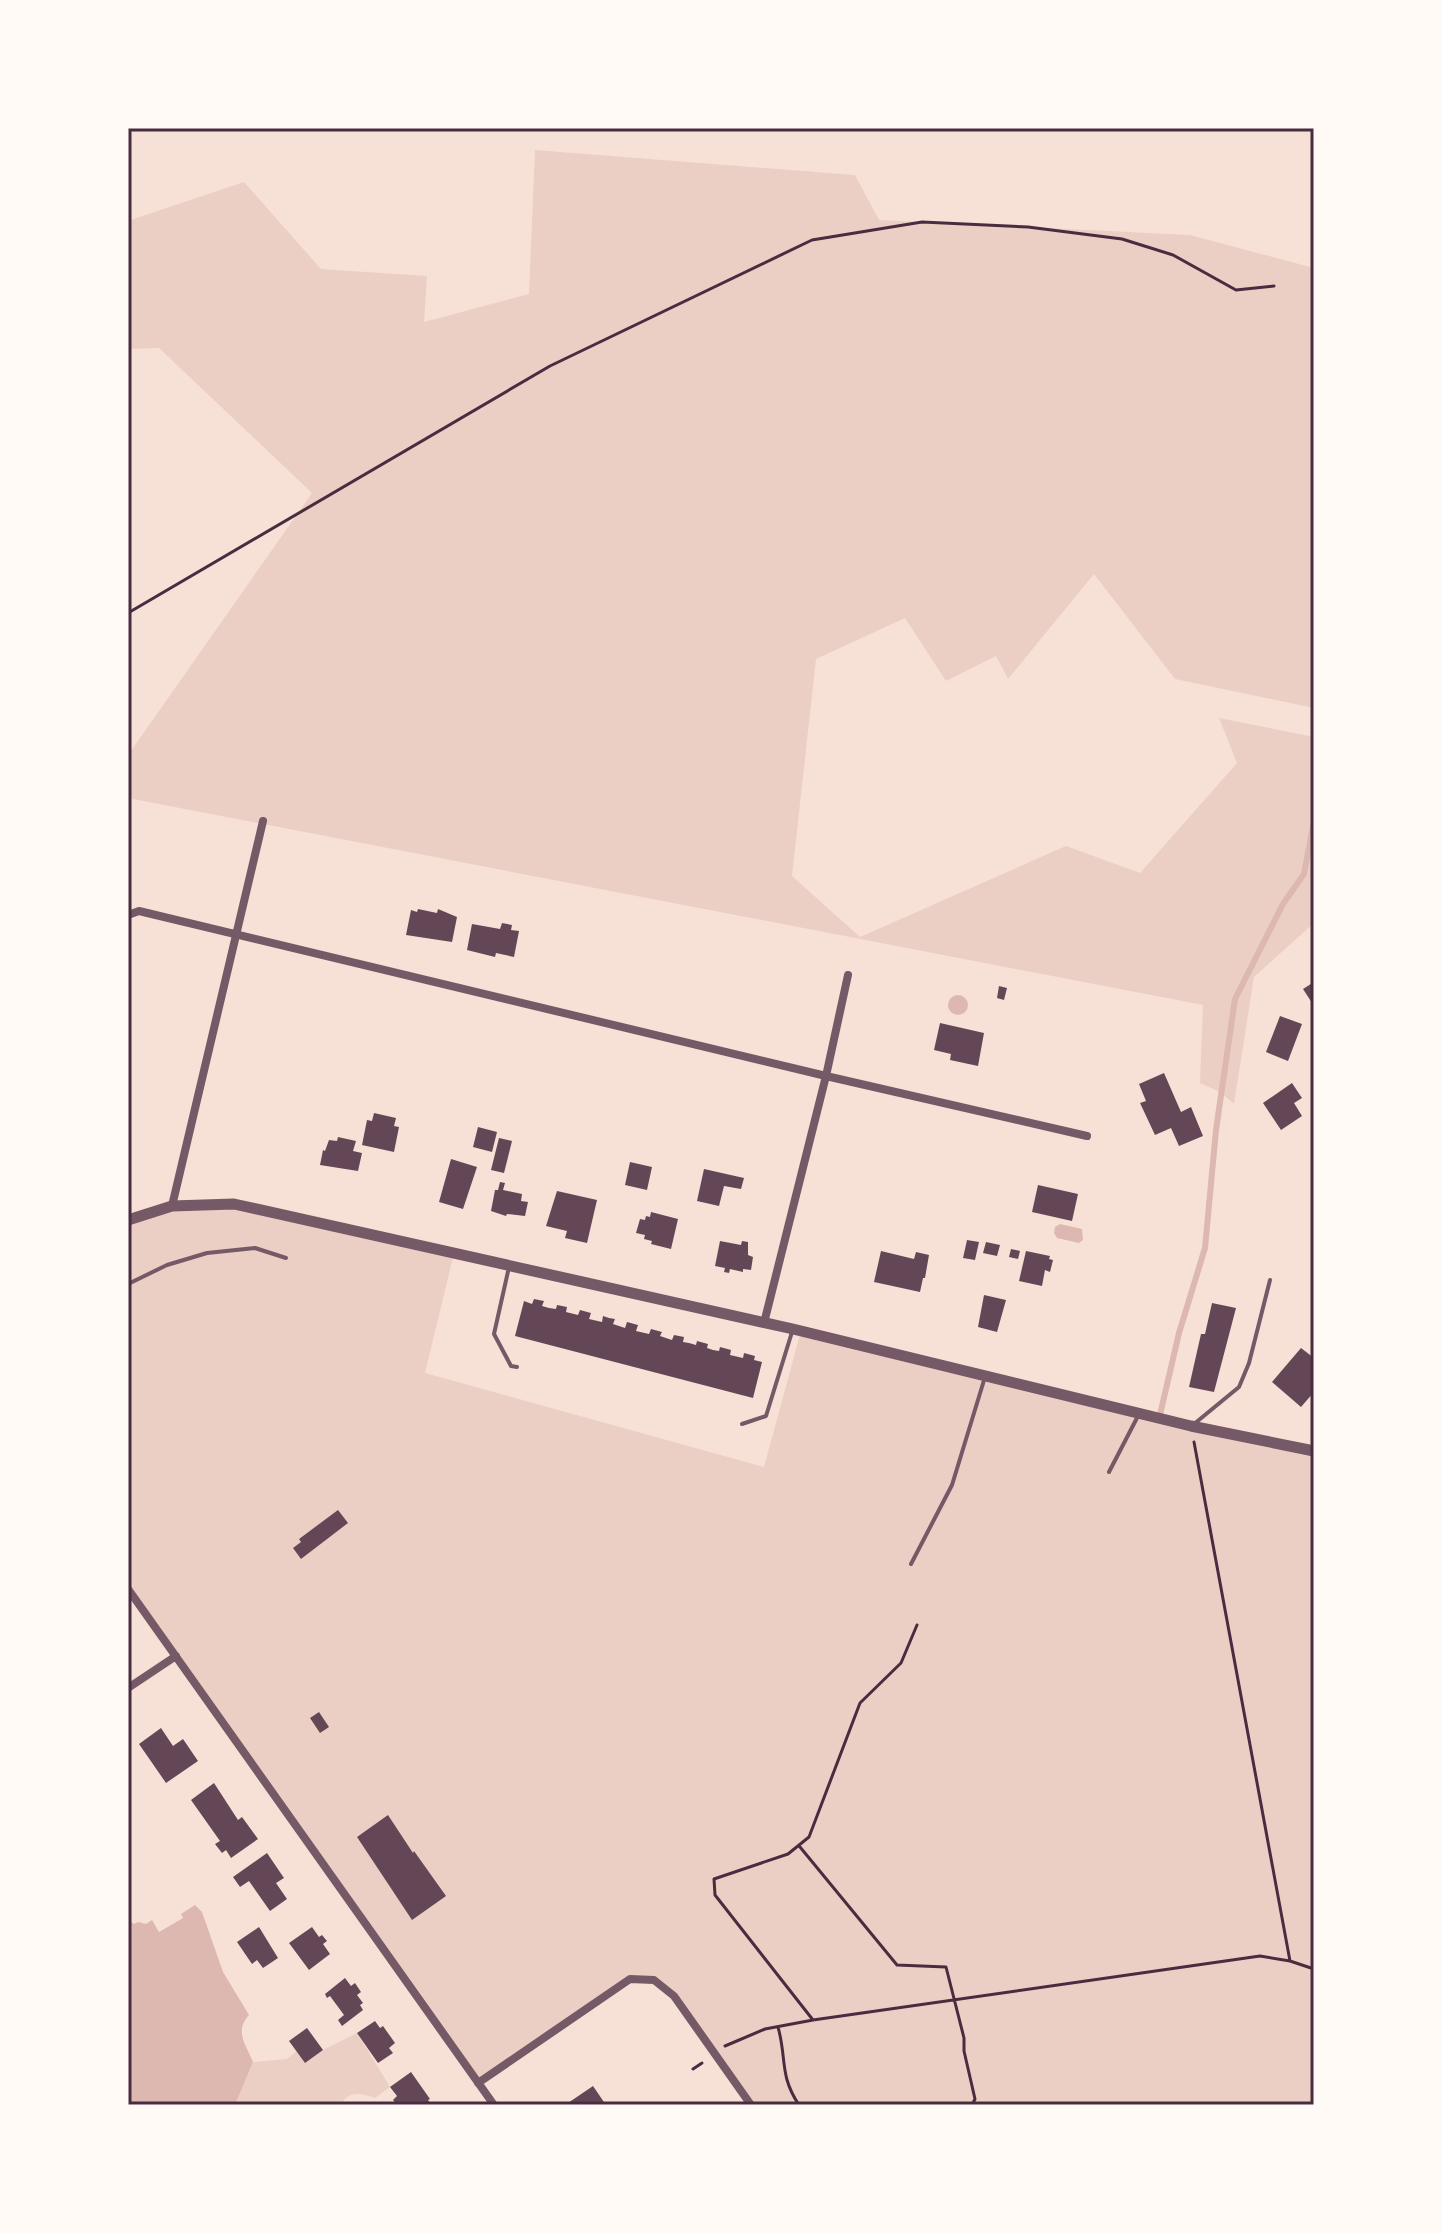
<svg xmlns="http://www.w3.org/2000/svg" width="1442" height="2233" font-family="'Fira Sans Condensed',sans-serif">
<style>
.green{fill:#ebcfc5}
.water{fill:#dcb8b0}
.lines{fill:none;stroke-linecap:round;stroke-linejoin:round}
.stream{stroke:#dcb8b0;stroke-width:6}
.building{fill:#644757}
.path{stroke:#4a2c40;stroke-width:3}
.service{stroke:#755966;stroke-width:4}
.minor{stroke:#755966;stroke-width:8}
.tertiary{stroke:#755966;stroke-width:11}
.neatline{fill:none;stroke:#4a2c40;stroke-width:3}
</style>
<rect width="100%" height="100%" fill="#f7e1d7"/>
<path class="green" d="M535 150 855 175 879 220 1190 235 1314 268V708L1175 679 1094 574 1008 679 996 656 946 681 905 618 816 659 792 876 860 937 1066 846 1140 873 1237 763 1219 718 1314 737V923L1254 977 1234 1104 1220 1092 1200 1083 1203 1005 128 798V755L312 493 159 348 128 349V221L244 182 321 269 427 276 424 322 529 294Z
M234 1204 454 1253 425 1373 764 1467 801 1331 1314 1451V2105H751L674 1996 652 1980 630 1979 478 2083 128 1590V1220L172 1206Z
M357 2033 390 2087 375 2098C361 2093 348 2090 341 2105H235L253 2062 287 2059 297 2051 305 2062 323 2050Z"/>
<path class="water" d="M948 1005a10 10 0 1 1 20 0a10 10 0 1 1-20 0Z
M1060 1224 1082 1229 1083 1240 1079 1243 1057 1238 1054 1233 1055 1227Z
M195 1905 202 1912 223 1972 249 2015C234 2031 246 2045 253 2062L235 2105H128V1923L130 1921 134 1924 138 1922 146 1924 152 1920 159 1932 183 1918 181 1914Z"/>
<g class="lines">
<path class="stream" d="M1159 1419 1179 1333 1205 1248 1216 1130 1235 999 1283 904 1304 874 1314 821"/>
</g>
<path class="building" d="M418 909 437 913 438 909 457 917 452 942 406 935 411 910 417 912Z
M502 923 512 925 511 930 519 931 514 957 496 953 495 957 467 950 472 924 500 929Z
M1314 982V1006L1303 989Z
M999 986 1007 988 1004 1000 997 998Z
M1280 1016 1302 1024 1288 1061 1266 1052Z
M940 1023 984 1033 978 1066 950 1060 951 1054 934 1050Z
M1164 1073 1181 1112 1191 1107 1203 1136 1179 1146 1171 1128 1155 1135 1140 1103 1146 1101 1139 1084Z
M1292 1083 1302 1098 1294 1103 1302 1116 1281 1130 1263 1103Z
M374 1113 396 1118 394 1126 399 1127 394 1152 362 1145 367 1120 372 1121Z
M478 1127 497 1132 492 1152 473 1147Z
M338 1137 356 1141 353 1151 362 1153 358 1171 320 1165 323 1150 325 1151 329 1140 337 1141Z
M499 1138 512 1141 504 1173 491 1170Z
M451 1159 477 1167 463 1209 439 1202Z
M630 1162 652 1167 647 1190 625 1185Z
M704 1169 744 1178 741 1189 724 1186 719 1206 697 1201Z
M500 1182 505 1183 503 1190 522 1194 521 1201 528 1202 525 1216 507 1214 506 1216 491 1211 495 1190H498Z
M1038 1185 1078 1194 1072 1221 1032 1212Z
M557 1191 597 1200 587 1243 565 1238 567 1231 546 1226Z
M651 1212 678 1219 671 1249 651 1244 652 1241 644 1239 645 1235 636 1233 640 1219 645 1220 646 1216 650 1217Z
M967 1240 979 1242 975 1260 963 1258Z
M720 1241 741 1245 742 1241 748 1242V1255L753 1257 751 1270 743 1269V1272L730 1269 729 1273 724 1272 725 1268 715 1266Z
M986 1242 1000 1245 997 1256 983 1253Z
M1011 1249 1020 1251 1018 1259 1009 1257Z
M881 1251 914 1259 916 1252 929 1255 925 1278H923L920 1292 874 1282Z
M1026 1251 1050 1256 1049 1259 1053 1260 1050 1272 1045 1270 1042 1286 1019 1281Z
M984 1295 1006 1300 997 1332 978 1327Z
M534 1299 544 1301 542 1306 549 1308 556 1309 557 1305 567 1307 566 1312 578 1315 580 1310 591 1313 589 1319 602 1322 603 1316 609 1318 615 1319 613 1324 625 1328 627 1322 638 1325 636 1331 649 1334 651 1329 662 1332 660 1336 672 1340 674 1335 684 1337 683 1342 689 1343 696 1345 697 1341 708 1344 707 1348 713 1350 719 1351 720 1347 731 1350 730 1355 743 1358 744 1353 755 1356 754 1360 762 1362 753 1398 515 1336 524 1301 532 1304Z
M1212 1303 1236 1308 1214 1392 1189 1387 1201 1334H1205Z
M1301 1348 1314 1358V1392L1301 1407 1272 1382Z
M338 1510 348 1523 301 1559 293 1548 301 1542 299 1539Z
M319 1712 329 1727 320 1733 310 1718Z
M161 1728 173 1746 183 1739 198 1761 166 1783 139 1744Z
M214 1783 238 1820 242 1817 258 1839 231 1858 226 1850 222 1853 215 1844 220 1841 191 1800Z
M388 1815 413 1853 414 1851 446 1896 412 1920 357 1837Z
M267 1853 284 1878 276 1883 287 1899 270 1911 249 1881 240 1887 233 1877Z
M259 1927 278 1958 263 1968 257 1960 252 1964 237 1942Z
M312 1927 319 1937 322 1935 327 1941 323 1944 330 1954 309 1970 289 1943Z
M345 1978 351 1986 355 1983 361 1992 357 1995 363 2003 360 2005 363 2010 342 2026 338 2020 344 2015 330 1996 327 1998 325 1994Z
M375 2021 380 2028 383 2026 395 2043 389 2048 393 2053 378 2063 357 2033Z
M307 2028 323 2050 305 2063 289 2041Z
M411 2072 430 2099 428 2100 432 2105H397L393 2100 397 2096 390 2087Z
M593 2086 606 2105H565Z"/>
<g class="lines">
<path class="path" d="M128 613 550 366 812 240 922 222 1028 227 1122 239 1173 255 1236 290 1274 286
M1194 1442 1290 1961
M800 1847 897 1965 946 1967 964 2038V2051L975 2099 972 2105
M813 2020 715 1895 714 1879 788 1854 809 1837 860 1703 901 1663 917 1625
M778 2027C787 2059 779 2075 799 2105
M725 2046 765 2029 813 2020 1260 1956 1290 1961 1314 1969
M693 2069 702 2063"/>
<path class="service" d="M509 1267 494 1334 511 1366 517 1367
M128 1284 167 1265 207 1253 255 1248 286 1258
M742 1424 766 1416 792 1332
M1194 1424 1239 1387 1249 1363 1270 1280
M1109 1472 1138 1416
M911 1564 952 1485 985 1377"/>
<path class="minor" d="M128 915 139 911 826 1076 1087 1136
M172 1206 263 821
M764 1323 826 1076 848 975
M128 1589 494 2105
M128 1688 176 1656
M478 2083 630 1979 654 1980 674 1996 751 2105"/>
<path class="tertiary" d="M128 1220 172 1206 234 1204 793 1329 1191 1426 1314 1451"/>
</g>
<rect width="1442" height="2233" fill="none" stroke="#fffaf5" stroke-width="260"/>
<rect x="130" y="130" width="1182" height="1973" class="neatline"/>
</svg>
